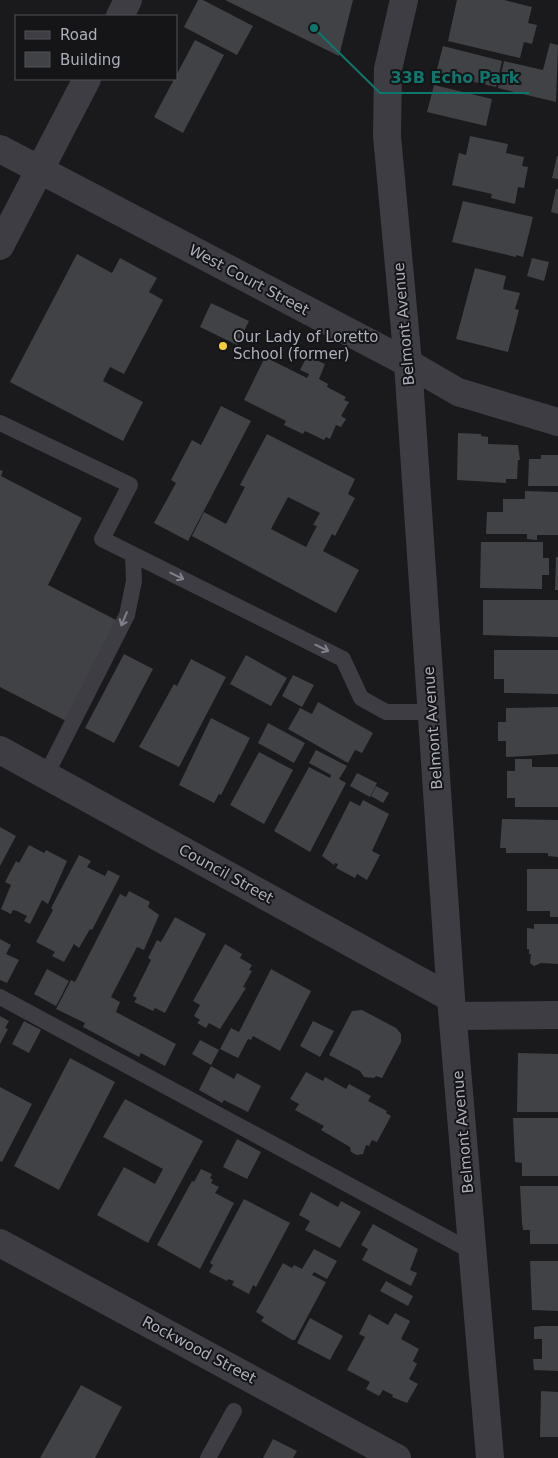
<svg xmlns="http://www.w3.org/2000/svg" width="558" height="1458" font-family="'DejaVu Sans',sans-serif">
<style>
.building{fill:#414246;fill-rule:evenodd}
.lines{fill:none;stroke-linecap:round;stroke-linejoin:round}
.service{stroke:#3d3d43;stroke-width:16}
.minor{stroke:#3d3d43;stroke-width:28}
.tertiary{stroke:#3d3d43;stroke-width:28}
.oneway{stroke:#80818c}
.poi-dot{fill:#f5cd38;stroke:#151517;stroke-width:2}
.labels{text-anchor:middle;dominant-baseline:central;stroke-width:4;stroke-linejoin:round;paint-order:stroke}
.street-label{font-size:15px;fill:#acafbc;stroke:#151517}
.poi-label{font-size:15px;fill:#acafbc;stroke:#151517;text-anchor:start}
.leader{fill:none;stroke:#0f766e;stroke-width:2}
.callout-dot{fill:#0f766e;stroke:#151517;stroke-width:2}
.callout-label{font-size:16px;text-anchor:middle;font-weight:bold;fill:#0f766e;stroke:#151517;stroke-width:4;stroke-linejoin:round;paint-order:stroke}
</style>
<rect width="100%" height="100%" fill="#1a1a1c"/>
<path class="building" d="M198 0H203L253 26 237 55 184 27Z
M225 0H353L339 56Z
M457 0H504L532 7 528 23 537 25 532 44 524 42 520 58 448 41Z
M195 40 224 55 183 133 154 117Z
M550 43 558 45 556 102 498 88 504 61 543 70Z
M443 46 502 61 496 87 436 73Z
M434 85 492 99 486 126 427 112Z
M470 136 508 144 506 153 524 157 522 166 528 167 524 188 518 187 515 204 491 198 492 194 452 185 459 153 466 155Z
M557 156H558V179L552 178Z
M556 189H558V214L551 212Z
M463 201 533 217 523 257 516 255V257L452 242Z
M77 254 112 273 120 258 157 278 149 292 163 300 124 374 110 367 103 381 143 402 123 441 10 382Z
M532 258 549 262 544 281 527 276Z
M475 268 506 276 503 289 520 293 515 309 519 310 508 352 456 339Z
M211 303 249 321 237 345 200 327Z
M307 356 325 364 319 379 328 384 327 387 346 397 344 400 349 402 341 416 346 419 341 427 336 425 330 439 326 437 324 440 305 431 303 434 284 425 286 421 244 400 265 357 307 378 309 374 300 370Z
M221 406 251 421 188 541 154 523 176 483 171 480 192 440 201 445Z
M458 433 481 434V436L488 437V444L518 445 520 460H518L517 479H506V483L457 480Z
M267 434 355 479 348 494 355 498 335 536 332 534 323 551 359 570 336 613 192 536 204 512 226 524 245 487 240 485ZM288 497 320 513 313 525 317 526 306 547 271 529Z
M541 455H558V486H528L529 459H541Z
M0 470 3 471 1 476 82 518 48 585 118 621 66 721 0 687Z
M525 491 558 492V535H537V540L527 539V534H486L487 512H503V499H525Z
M481 542H543V558H549V575H542V589L480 588Z
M556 557H558V590H555Z
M483 600H558V637L483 635Z
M494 650H558V694L504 693V679H494Z
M124 654 153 669 114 743 85 728Z
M246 655 287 678 271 706 230 684Z
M191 659 226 677 179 767 139 747 174 684 177 686Z
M293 675 314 685 302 707 282 696Z
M318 702 373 733 362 753 355 750 348 763 288 729 300 708 312 714Z
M558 707V754L506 757V741H498V722H506V708Z
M211 718 250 738 221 795 219 794 214 803 179 785Z
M268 723 305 743 294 763 258 743Z
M316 750 347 766 339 779 346 783 310 852 274 831 309 767 330 778 331 775 309 763Z
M259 752 293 770 264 824 230 805Z
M515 759H532V767H558V807H515V798H507V771H515Z
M357 773 377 783 370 797 350 786Z
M376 786 389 793 383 803 371 796Z
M363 800 389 814 372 851 380 855 367 880 357 874 355 878 336 868 338 864 335 863 334 865 322 856 350 801 360 806Z
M502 819 558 820V857L548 856V853H506V848H500Z
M0 827 16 836 0 866Z
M29 845 44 853 46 850 67 861 48 904 42 900 30 924 24 921 27 916 17 911 13 910 11 914 1 909 11 885 5 882 16 861 19 863Z
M79 855 91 861 87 867 105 876 108 870 120 876 92 930 90 929 79 948 74 944 64 962 52 956 55 952 36 942 53 910 51 908Z
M527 869H558V917H550V911H527Z
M129 891 150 902 148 907 159 915 144 950 137 947 111 997 120 1002 116 1012 176 1044 165 1066 141 1053 139 1057 83 1027 85 1023 56 1009 71 980 75 982 120 894 126 897Z
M175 917 206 934 165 1013 155 1008 153 1011 134 1002 137 998 133 996 151 960 148 958 157 940 161 942Z
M534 924H558V964L541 963 534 966 530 963 531 954H529V949H527V928L534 929Z
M0 939 11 945 6 954 19 960 7 983 0 980Z
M225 944 242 954 240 958 252 965 249 970 252 971 243 987 246 988 220 1029 209 1023 206 1028 197 1023 200 1020 194 1016 200 1005 193 1001Z
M47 969 69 981 56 1006 34 994Z
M271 969 311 991 280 1051 253 1036 251 1040 248 1039 238 1058 220 1049 231 1028 239 1032Z
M362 1010 396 1028 401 1034V1042L382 1078 376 1076 374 1078 364 1077 360 1071 329 1055 352 1011Z
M0 1016 9 1021 5 1028 8 1029 0 1044Z
M24 1021 41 1030 29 1053 12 1044Z
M313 1021 334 1031 320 1057 300 1046Z
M200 1040 219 1050 211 1065 192 1054Z
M518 1053 558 1054V1112H517Z
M70 1058 115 1082 59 1190 14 1166Z
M211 1066 234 1079 237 1073 261 1086 248 1112 224 1100 222 1103 199 1090Z
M306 1072 323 1081 325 1077 346 1089 349 1084 371 1096 368 1101 387 1111 386 1113 391 1116 377 1142 372 1140 369 1146 366 1145 363 1154 357 1155 351 1152 350 1147 321 1130 324 1126 295 1110 299 1104 290 1099Z
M0 1087 32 1104 2 1162 0 1161Z
M125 1099 203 1141 148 1243 97 1215 124 1167 155 1184 163 1169 103 1137Z
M513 1118H558V1176H522V1163L515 1162Z
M237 1139 261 1152 247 1179 223 1167Z
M201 1169 212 1174 210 1178 213 1180 211 1183 219 1187 215 1193 234 1203 200 1269 157 1245 192 1181 194 1182Z
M520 1186H558V1244H530V1230H523L522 1223Z
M311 1192 338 1207 341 1201 361 1212 340 1248 305 1230 310 1221 299 1215Z
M244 1199 290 1223 256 1287 253 1285 249 1294 232 1285 234 1281 228 1279 227 1281 209 1272 213 1265 210 1263Z
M373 1224 418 1249 410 1270 417 1273 411 1286 362 1260 368 1249 361 1245Z
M314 1249 337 1261 327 1279 314 1272 312 1275 326 1282 295 1340H292L261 1321 264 1317 256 1312 283 1263 292 1268 294 1265 302 1269Z
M530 1261H558V1311L532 1310Z
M386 1281 413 1296 408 1306 380 1291Z
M395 1313 410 1321 401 1339 419 1349 413 1361 417 1364 409 1379 418 1384 407 1403 392 1397 393 1395 383 1390 379 1396 366 1389 370 1382 347 1370 365 1337 359 1334 369 1314 388 1325Z
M310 1318 343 1336 330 1360 297 1343Z
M542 1326H558V1371L534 1370 533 1359H542V1339H534V1327Z
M81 1385 122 1407 95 1458H40Z
M541 1391 558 1392V1437H540Z
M273 1439 297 1451 293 1458H263Z"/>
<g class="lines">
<path class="service" d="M0 423 130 485 102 539 343 659 361 698 386 712H431
M46 775 127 615 134 581 133 555
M0 997 473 1252
M208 1458 234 1411"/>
<path class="minor" d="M0 149 408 363 458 392 558 422
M0 750 451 998
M453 1016 558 1015
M0 1243 397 1458"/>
<path class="tertiary" d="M404 0 388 69 387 136 408 363 451 998 490 1458
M120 16 128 0
M0 246 87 79"/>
</g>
<defs><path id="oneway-shaft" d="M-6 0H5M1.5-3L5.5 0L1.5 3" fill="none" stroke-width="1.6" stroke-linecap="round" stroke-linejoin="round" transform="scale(1.25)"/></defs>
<g class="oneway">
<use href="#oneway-shaft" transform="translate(177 576) rotate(26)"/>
<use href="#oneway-shaft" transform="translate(124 619) rotate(113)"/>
<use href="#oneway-shaft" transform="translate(322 648) rotate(26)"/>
</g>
<circle class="poi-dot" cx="223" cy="346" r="5"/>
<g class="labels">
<g class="street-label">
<text transform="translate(249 280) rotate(28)">West Court Street</text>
<text transform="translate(404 324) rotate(-95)">Belmont Avenue</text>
<text transform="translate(433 728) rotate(-94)">Belmont Avenue</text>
<text transform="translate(226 874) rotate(29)">Council Street</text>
<text transform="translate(463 1132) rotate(-95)">Belmont Avenue</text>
<text transform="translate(199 1350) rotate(28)">Rockwood Street</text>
</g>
<g class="poi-label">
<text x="233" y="337">Our Lady of Loretto<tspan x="233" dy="17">School (former)</tspan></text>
</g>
</g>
<path class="leader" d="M314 28L380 93H529"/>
<circle class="callout-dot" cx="314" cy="28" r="5"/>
<g class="callout-label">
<text x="455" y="83">33B Echo Park</text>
</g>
<rect x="15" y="15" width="162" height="65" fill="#151517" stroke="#515359"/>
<rect x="25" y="31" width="25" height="8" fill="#3d3d43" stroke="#515359"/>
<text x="60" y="40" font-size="15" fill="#acafbc">Road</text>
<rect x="25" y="52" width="25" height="15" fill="#414246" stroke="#515359"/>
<text x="60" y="65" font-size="15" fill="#acafbc">Building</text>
</svg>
